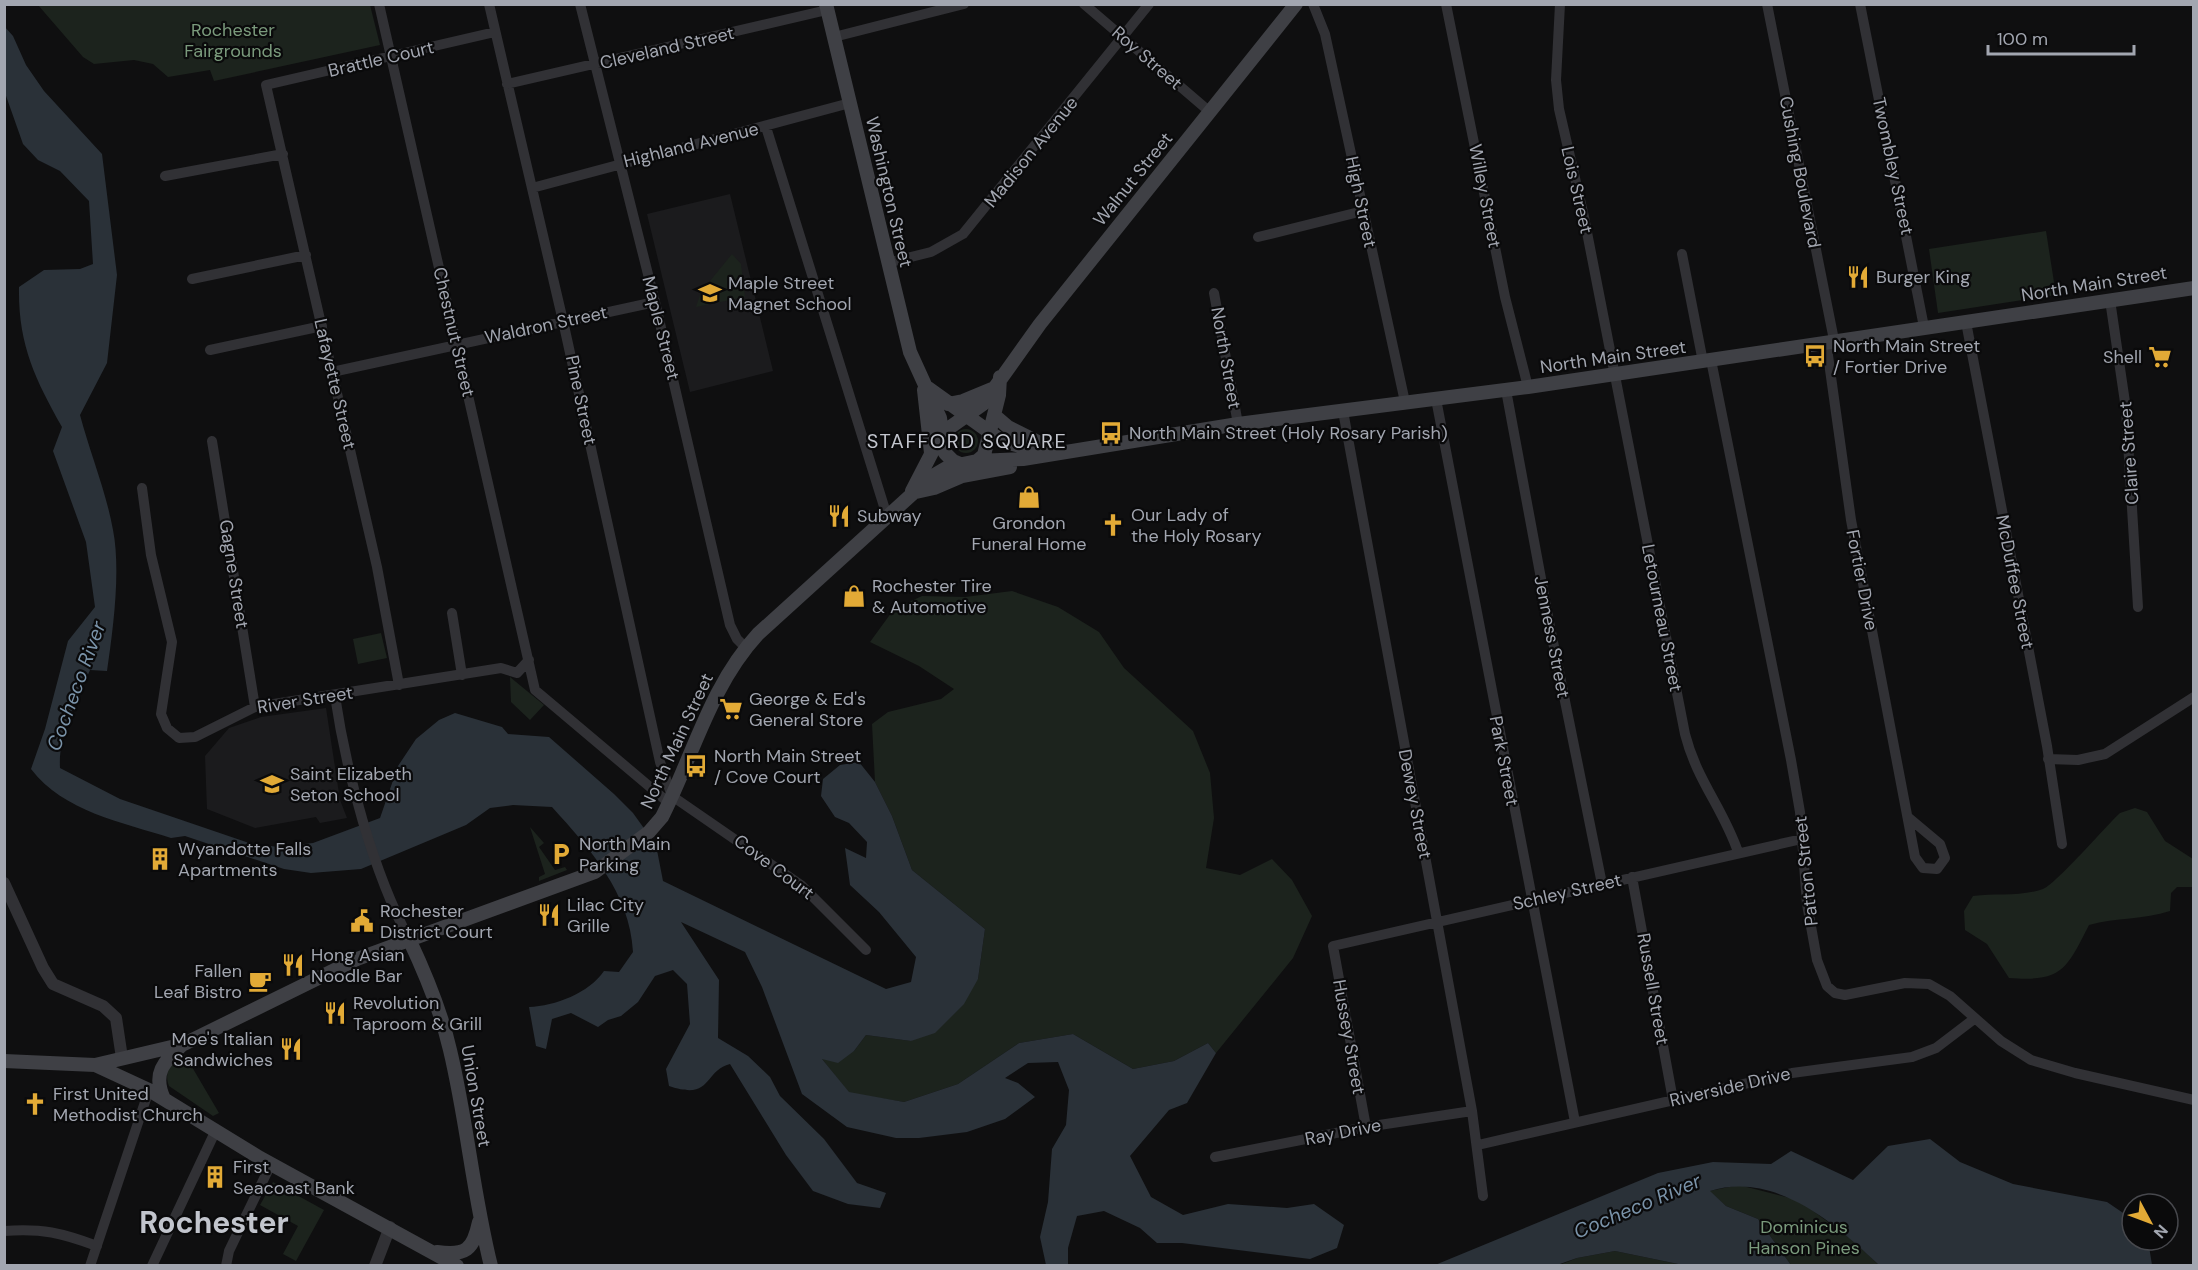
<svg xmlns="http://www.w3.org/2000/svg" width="2198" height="1270" font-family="'DM Sans',sans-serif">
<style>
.built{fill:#1b1b1d}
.green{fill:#1c231d}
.water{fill:#2a3138}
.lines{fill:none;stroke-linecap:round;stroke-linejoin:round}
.minor{stroke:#313135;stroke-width:10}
.tertiary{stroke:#313135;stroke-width:12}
.secondary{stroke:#3f4045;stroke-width:14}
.labels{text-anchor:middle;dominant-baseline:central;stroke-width:4.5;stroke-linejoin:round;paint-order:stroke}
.park-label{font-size:18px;fill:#7a9a7c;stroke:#0a0a0b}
.street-label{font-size:18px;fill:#a2a6b0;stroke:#0a0a0b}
.poi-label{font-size:18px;fill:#a2a6b0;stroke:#0a0a0b;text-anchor:start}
.neighbourhood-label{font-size:20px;letter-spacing:1.5px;fill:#c2c5cd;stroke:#0a0a0b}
.water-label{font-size:20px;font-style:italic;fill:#7a93a9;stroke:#0a0a0b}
.town-label{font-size:30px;font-weight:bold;fill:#c2c5cd;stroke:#0a0a0b}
</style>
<rect width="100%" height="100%" fill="#0f0f10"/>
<path class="built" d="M730 194 773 371 690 392 647 214Z
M326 708 340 800 347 818 320 823 316 817 255 828 207 809 205 756 229 728 261 717Z"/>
<path class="green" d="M38 5H370L380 45 214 81 210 70 168 77 153 64 134 60 94 64 83 57Z
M2046 231 2056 295 1938 313 1929 249Z
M732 254 741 264 745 297 696 307 701 292Z
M954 441a12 12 0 1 1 24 0a12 12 0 1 1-24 0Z
M1012 591 1058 607 1099 632 1124 668 1193 731 1210 773 1214 818 1206 868 1240 875 1272 859 1292 880 1312 916 1293 958 1216 1053 1208 1043 1174 1061 1133 1069 1073 1034 1019 1043 958 1084 904 1102 849 1093 822 1059 854 1051 866 1035 911 1041 978 979 985 929 912 870 892 816 875 782 872 724 888 712 941 699 954 689 919 666 870 642 894 609 922 596 965 597Z
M381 633 387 658 358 664 353 639Z
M510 677 544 705 530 720 511 702Z
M2135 808 2147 812 2165 841 2193 859V887H2177L2171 893 2170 911C2144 920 2116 917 2089 925 2066 970 2062 982 2009 978L1987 944 1965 930 1964 911 1973 896C1996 893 2021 897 2043 889 2054 886 2107 825 2120 813Z
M530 827 544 843 539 847 555 870 565 867 567 870 539 881V877L545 874Z
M185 1055 219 1113 213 1116 169 1086C163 1071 172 1062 185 1055Z
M273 1182 324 1210 296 1261 283 1254 298 1226 260 1205Z
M1739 1185 1798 1200 1850 1238 1879 1265H1791L1758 1219 1726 1206 1709 1191Z
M1615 1251 1683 1265 1557 1266 1577 1258Z"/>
<path class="water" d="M4 26 13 36 26 65 44 91 102 154 117 275 107 363 80 415C90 453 106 491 113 530 121 570 113 630 107 671L90 670C77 700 58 734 60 768L120 799 252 844 279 847 313 843 380 818 398 766 416 739 439 720 455 713 502 727 508 734 549 737 614 794 633 813 656 845 663 881 886 989 911 982 916 957 879 912 850 885 845 848 866 858 867 842 849 823 835 817 821 796 823 779 840 765 859 762 875 782 892 816 912 870 985 929 978 979 964 1004 935 1033 911 1041 866 1035 854 1051 838 1063 822 1059 849 1092 904 1102 958 1084 1019 1043 1073 1034 1133 1069 1174 1061 1208 1043 1216 1053 1187 1103 1169 1110 1130 1156 1151 1197 1183 1215 1228 1204 1287 1208 1314 1204 1344 1225 1337 1248 1310 1259 1182 1243H1157L1140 1228 1104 1211 1077 1216 1068 1248V1265H1046L1040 1237 1048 1202 1052 1149 1066 1125 1069 1090 1058 1062 1028 1063 1005 1078 1018 1083 1035 1097 1005 1119 967 1132 919 1138H896L847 1127 802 1094 762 987 745 952 681 922 719 980 718 1038 748 1056 770 1077 780 1096 824 1139 857 1183 886 1193 880 1208 848 1204 813 1191 786 1155 730 1064C703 1071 713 1101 669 1086L666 1069 690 1024 687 984 673 970 655 976 638 1002 621 1016 608 1020 598 1027 571 1013 552 1019 546 1049 536 1046 529 1007C555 1006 589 993 604 971L619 972 633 952C630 893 590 849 552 807L513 805 490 808 466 825 361 869 311 873 284 869 185 836 171 838C122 822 64 812 31 769L45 729 68 641 95 607 86 542 53 451 62 427C35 379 18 344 19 287L44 270 80 269 93 264 89 201 60 171 38 160 23 144 5 93Z
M1930 1139 1960 1162 2013 1184 2107 1202 2132 1219V1240H2148L2152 1265H1879C1835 1223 1775 1171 1710 1191L1726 1206 1758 1219 1791 1265H1683L1615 1251 1577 1258 1557 1265H1435L1658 1173 1713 1162 1771 1164 1791 1151 1853 1180 1888 1146Z"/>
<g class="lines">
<path class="minor" d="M379 4 535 690 669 803
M489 4 563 321 660 762 672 796 801 885 866 950
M580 4 655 302 730 625 737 639 746 648
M1084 4 1210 112
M1313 4 1325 34 1405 402
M1446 4 1505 297 1528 387
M1560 4 1556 80 1559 109 1584 217 1685 734C1697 781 1723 808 1738 852
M1767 4 1834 340
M1860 4 1924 327
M834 37 964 4
M507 84 827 10
M766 127 887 516
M165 176 283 154
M532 188 850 103
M1258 237 1363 211
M1682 254 1703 362
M887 263 931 252 963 234 1149 4
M192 279 306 255
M1214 293 1238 424
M2110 300 2126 409 2138 607
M1966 322 2047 746 2062 844
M1826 341 1851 520 1915 857 1923 868 1937 869 1945 858 1940 844 1909 818
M210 350 322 326
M1711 360 1791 760 1800 812 1807 904 1817 960 1827 986 1835 993 1845 995 1905 983 1929 984 1950 996 2001 1041 2031 1060 2075 1073 2194 1100
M332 372 655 302
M1506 390 1550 627 1602 884
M1436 399 1575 1122
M1343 411 1472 1111 1483 1196
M212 441 255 707
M142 488 151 555 172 642 161 714 167 728 179 738 195 737 255 707 501 668 517 673 529 660
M452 613 462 675
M399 685 377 567 266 85 495 32
M335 696C346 771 373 872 409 939
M2048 759 2078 760 2105 754 2194 697
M1632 877 1673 1100
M1366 1127 1333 946 1802 839
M1478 1145 1792 1073 1912 1057 1936 1048 1974 1019
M1215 1157 1366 1127 1472 1111
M4 1231C42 1228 62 1233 97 1246
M90 1266 149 1090
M152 1266 215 1132
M226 1266 229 1251 271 1164"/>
<path class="tertiary" d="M4 883 43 968 53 984 103 1006 116 1018 122 1058
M375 1266 390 1227"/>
<path class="secondary" d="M826 4 910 352 940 418 945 453 953 461 960 464
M928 388 1002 441 1027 448 1038 456
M924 390 931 453
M948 404 963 401 992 389
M994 415 1008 427 1058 452
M977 461 1023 459 1238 424 1528 387 2194 288
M912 491 942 433 983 404 1040 324 1296 4
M916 492 934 488 962 476 1010 467
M409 939C426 975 441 1011 450 1050 467 1121 473 1194 491 1266
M4 1061 95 1065 184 1044 357 959 595 872 649 832 662 817C693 756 710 686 758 634L931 477 948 467 977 461 984 455 999 395 1000 377
M95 1065 149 1090 260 1158 457 1266
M164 1099C152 1073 164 1062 182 1045
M437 1252C466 1256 473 1250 479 1222"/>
</g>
<defs>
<g id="restaurant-bare" transform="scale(1.8)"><path d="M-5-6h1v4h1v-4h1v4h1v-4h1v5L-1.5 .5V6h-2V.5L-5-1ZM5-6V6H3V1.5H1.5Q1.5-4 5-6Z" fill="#e2aa36" stroke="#0a0a0b" stroke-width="2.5" paint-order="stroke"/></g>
<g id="school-bare" transform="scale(1.8)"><path d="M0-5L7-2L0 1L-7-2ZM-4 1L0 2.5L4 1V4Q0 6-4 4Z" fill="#e2aa36" stroke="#0a0a0b" stroke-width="2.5" paint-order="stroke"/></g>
<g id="bus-bare" transform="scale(1.8)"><path d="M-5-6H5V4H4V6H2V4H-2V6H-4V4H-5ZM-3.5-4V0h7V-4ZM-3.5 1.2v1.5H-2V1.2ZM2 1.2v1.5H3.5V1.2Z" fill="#e2aa36" stroke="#0a0a0b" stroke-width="2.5" paint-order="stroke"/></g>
<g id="supermarket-bare" transform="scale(1.8)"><path d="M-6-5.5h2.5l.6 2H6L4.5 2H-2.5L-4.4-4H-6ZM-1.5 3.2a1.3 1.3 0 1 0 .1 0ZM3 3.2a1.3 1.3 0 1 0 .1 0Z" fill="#e2aa36" stroke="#0a0a0b" stroke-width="2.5" paint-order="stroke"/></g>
<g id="shop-bare" transform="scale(1.8)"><path d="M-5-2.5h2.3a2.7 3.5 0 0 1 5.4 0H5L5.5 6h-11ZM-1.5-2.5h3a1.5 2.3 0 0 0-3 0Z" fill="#e2aa36" stroke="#0a0a0b" stroke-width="2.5" paint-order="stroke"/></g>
<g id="church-bare" transform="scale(1.8)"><path d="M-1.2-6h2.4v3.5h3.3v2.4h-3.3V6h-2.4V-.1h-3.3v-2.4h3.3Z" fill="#e2aa36" stroke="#0a0a0b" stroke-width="2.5" paint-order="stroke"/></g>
<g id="parking-bare" transform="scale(1.8)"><path d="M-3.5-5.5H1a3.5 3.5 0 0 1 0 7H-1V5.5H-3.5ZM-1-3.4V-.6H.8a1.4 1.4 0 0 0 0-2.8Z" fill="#e2aa36" stroke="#0a0a0b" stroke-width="2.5" paint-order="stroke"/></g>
<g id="building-bare" transform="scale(1.8)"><path d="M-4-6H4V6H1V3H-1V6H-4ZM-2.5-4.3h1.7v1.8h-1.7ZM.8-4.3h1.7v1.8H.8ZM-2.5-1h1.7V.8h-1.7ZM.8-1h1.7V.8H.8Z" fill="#e2aa36" stroke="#0a0a0b" stroke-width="2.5" paint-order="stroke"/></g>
<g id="civic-bare" transform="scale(1.8)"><path d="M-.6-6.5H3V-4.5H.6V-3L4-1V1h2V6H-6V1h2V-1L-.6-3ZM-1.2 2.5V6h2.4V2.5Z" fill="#e2aa36" stroke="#0a0a0b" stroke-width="2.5" paint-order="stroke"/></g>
<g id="cafe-bare" transform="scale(1.8)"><path d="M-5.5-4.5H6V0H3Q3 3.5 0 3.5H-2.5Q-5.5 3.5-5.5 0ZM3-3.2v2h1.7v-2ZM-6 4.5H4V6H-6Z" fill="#e2aa36" stroke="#0a0a0b" stroke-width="2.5" paint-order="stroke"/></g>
</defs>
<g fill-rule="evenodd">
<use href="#restaurant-bare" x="1858" y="277"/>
<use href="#school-bare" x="710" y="293"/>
<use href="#bus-bare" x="1815" y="356"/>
<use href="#supermarket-bare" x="2160" y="357"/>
<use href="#bus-bare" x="1111" y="433"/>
<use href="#shop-bare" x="1029" y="497"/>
<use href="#restaurant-bare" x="839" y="516"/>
<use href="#church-bare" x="1113" y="525"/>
<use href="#shop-bare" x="854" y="596"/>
<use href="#supermarket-bare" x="731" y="709"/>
<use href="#bus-bare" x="696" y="766"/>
<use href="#school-bare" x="272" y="784"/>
<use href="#parking-bare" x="561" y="854"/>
<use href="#building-bare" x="160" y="859"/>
<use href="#restaurant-bare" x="549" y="915"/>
<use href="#civic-bare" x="362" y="921"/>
<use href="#restaurant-bare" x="293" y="965"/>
<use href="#cafe-bare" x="260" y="981"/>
<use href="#restaurant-bare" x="335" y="1013"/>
<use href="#restaurant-bare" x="291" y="1049"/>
<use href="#church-bare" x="35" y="1104"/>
<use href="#building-bare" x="215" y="1177"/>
</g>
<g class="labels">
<g class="park-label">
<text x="233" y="30">Rochester<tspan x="233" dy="21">Fairgrounds</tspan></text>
<text x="1804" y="1227">Dominicus<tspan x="1804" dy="21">Hanson Pines</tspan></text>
</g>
<g class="street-label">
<text transform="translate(667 48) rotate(-13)">Cleveland Street</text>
<text transform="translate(1147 58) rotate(41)">Roy Street</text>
<text transform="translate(381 59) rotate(-13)">Brattle Court</text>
<text transform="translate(691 145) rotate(-14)">Highland Avenue</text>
<text transform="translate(1031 152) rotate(-51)">Madison Avenue</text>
<text transform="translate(1893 166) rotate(78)">Twombley Street</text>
<text transform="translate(1800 172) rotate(79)">Cushing Boulevard</text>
<text transform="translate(1133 179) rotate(-51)">Walnut Street</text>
<text transform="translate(1577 190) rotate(77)">Lois Street</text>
<text transform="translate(889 192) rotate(77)">Washington Street</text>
<text transform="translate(1485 196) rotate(79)">Willey Street</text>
<text transform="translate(1361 202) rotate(78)">High Street</text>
<text transform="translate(2094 284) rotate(-9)">North Main Street</text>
<text transform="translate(546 325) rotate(-12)">Waldron Street</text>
<text transform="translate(661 328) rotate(76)">Maple Street</text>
<text transform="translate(454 332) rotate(77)">Chestnut Street</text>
<text transform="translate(1613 357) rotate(-8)">North Main Street</text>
<text transform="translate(1226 358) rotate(80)">North Street</text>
<text transform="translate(335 384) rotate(77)">Lafayette Street</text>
<text transform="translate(581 400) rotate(78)">Pine Street</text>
<text transform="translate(2129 453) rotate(-94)">Claire Street</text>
<text transform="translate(234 574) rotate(81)">Gagne Street</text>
<text transform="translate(1862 580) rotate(79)">Fortier Drive</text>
<text transform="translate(2015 582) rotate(79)">McDuffee Street</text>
<text transform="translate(1662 618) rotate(79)">Letourneau Street</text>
<text transform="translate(1552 637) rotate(79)">Jenness Street</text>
<text transform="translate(305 700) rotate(-9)">River Street</text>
<text transform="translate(677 741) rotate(-65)">North Main Street</text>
<text transform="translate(1504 761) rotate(79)">Park Street</text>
<text transform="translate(1415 804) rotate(79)">Dewey Street</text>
<text transform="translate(774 867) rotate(37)">Cove Court</text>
<text transform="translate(1806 871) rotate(-96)">Patton Street</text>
<text transform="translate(1567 892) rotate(-13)">Schley Street</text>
<text transform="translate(1653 989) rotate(80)">Russell Street</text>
<text transform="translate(1349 1037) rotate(80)">Hussey Street</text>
<text transform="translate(1730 1087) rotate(-13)">Riverside Drive</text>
<text transform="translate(476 1096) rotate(80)">Union Street</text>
<text transform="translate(1343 1132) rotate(-11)">Ray Drive</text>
</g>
<g class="poi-label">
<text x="1876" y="277">Burger King</text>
<text x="728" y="283">Maple Street<tspan x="728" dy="21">Magnet School</tspan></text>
<text x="1833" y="346">North Main Street<tspan x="1833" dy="21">/ Fortier Drive</tspan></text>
<text x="2142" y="357" text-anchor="end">Shell</text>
<text x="1129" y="433">North Main Street (Holy Rosary Parish)</text>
<text x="1131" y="515">Our Lady of<tspan x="1131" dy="21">the Holy Rosary</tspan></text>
<text x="857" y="516">Subway</text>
<text x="1029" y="523" text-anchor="middle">Grondon<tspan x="1029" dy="21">Funeral Home</tspan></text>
<text x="872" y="586">Rochester Tire<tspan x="872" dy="21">&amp; Automotive</tspan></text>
<text x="749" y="699">George &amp; Ed's<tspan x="749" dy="21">General Store</tspan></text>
<text x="714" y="756">North Main Street<tspan x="714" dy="21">/ Cove Court</tspan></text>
<text x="290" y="774">Saint Elizabeth<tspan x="290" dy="21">Seton School</tspan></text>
<text x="579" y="844">North Main<tspan x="579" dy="21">Parking</tspan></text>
<text x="178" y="849">Wyandotte Falls<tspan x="178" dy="21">Apartments</tspan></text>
<text x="567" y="905">Lilac City<tspan x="567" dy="21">Grille</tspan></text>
<text x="380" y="911">Rochester<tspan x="380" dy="21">District Court</tspan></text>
<text x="311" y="955">Hong Asian<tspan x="311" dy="21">Noodle Bar</tspan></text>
<text x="242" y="971" text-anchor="end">Fallen<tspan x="242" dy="21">Leaf Bistro</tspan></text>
<text x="353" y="1003">Revolution<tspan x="353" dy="21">Taproom &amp; Grill</tspan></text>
<text x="273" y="1039" text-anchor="end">Moe's Italian<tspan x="273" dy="21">Sandwiches</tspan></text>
<text x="53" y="1094">First United<tspan x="53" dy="21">Methodist Church</tspan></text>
<text x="233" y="1167">First<tspan x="233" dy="21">Seacoast Bank</tspan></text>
</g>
<g class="neighbourhood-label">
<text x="967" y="441">STAFFORD SQUARE</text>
</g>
<g class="water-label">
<text transform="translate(76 686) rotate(-70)">Cocheco River</text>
<text transform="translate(1637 1206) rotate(-23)">Cocheco River</text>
</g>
<g class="town-label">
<text x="214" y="1222">Rochester</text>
</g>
</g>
<rect width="2198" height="1270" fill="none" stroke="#a2a6b0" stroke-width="12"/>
<g transform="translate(2150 1222) rotate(131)"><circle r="28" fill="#0a0a0b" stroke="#47484d" stroke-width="1.5"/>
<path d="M0-4.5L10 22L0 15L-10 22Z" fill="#e2aa36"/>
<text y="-9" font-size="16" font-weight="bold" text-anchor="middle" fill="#a2a6b0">N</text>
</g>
<path d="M1988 45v9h146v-9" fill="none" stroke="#a2a6b0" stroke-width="3"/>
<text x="1997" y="45" font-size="18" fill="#a2a6b0" stroke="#0a0a0b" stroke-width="4.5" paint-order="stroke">100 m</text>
</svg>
